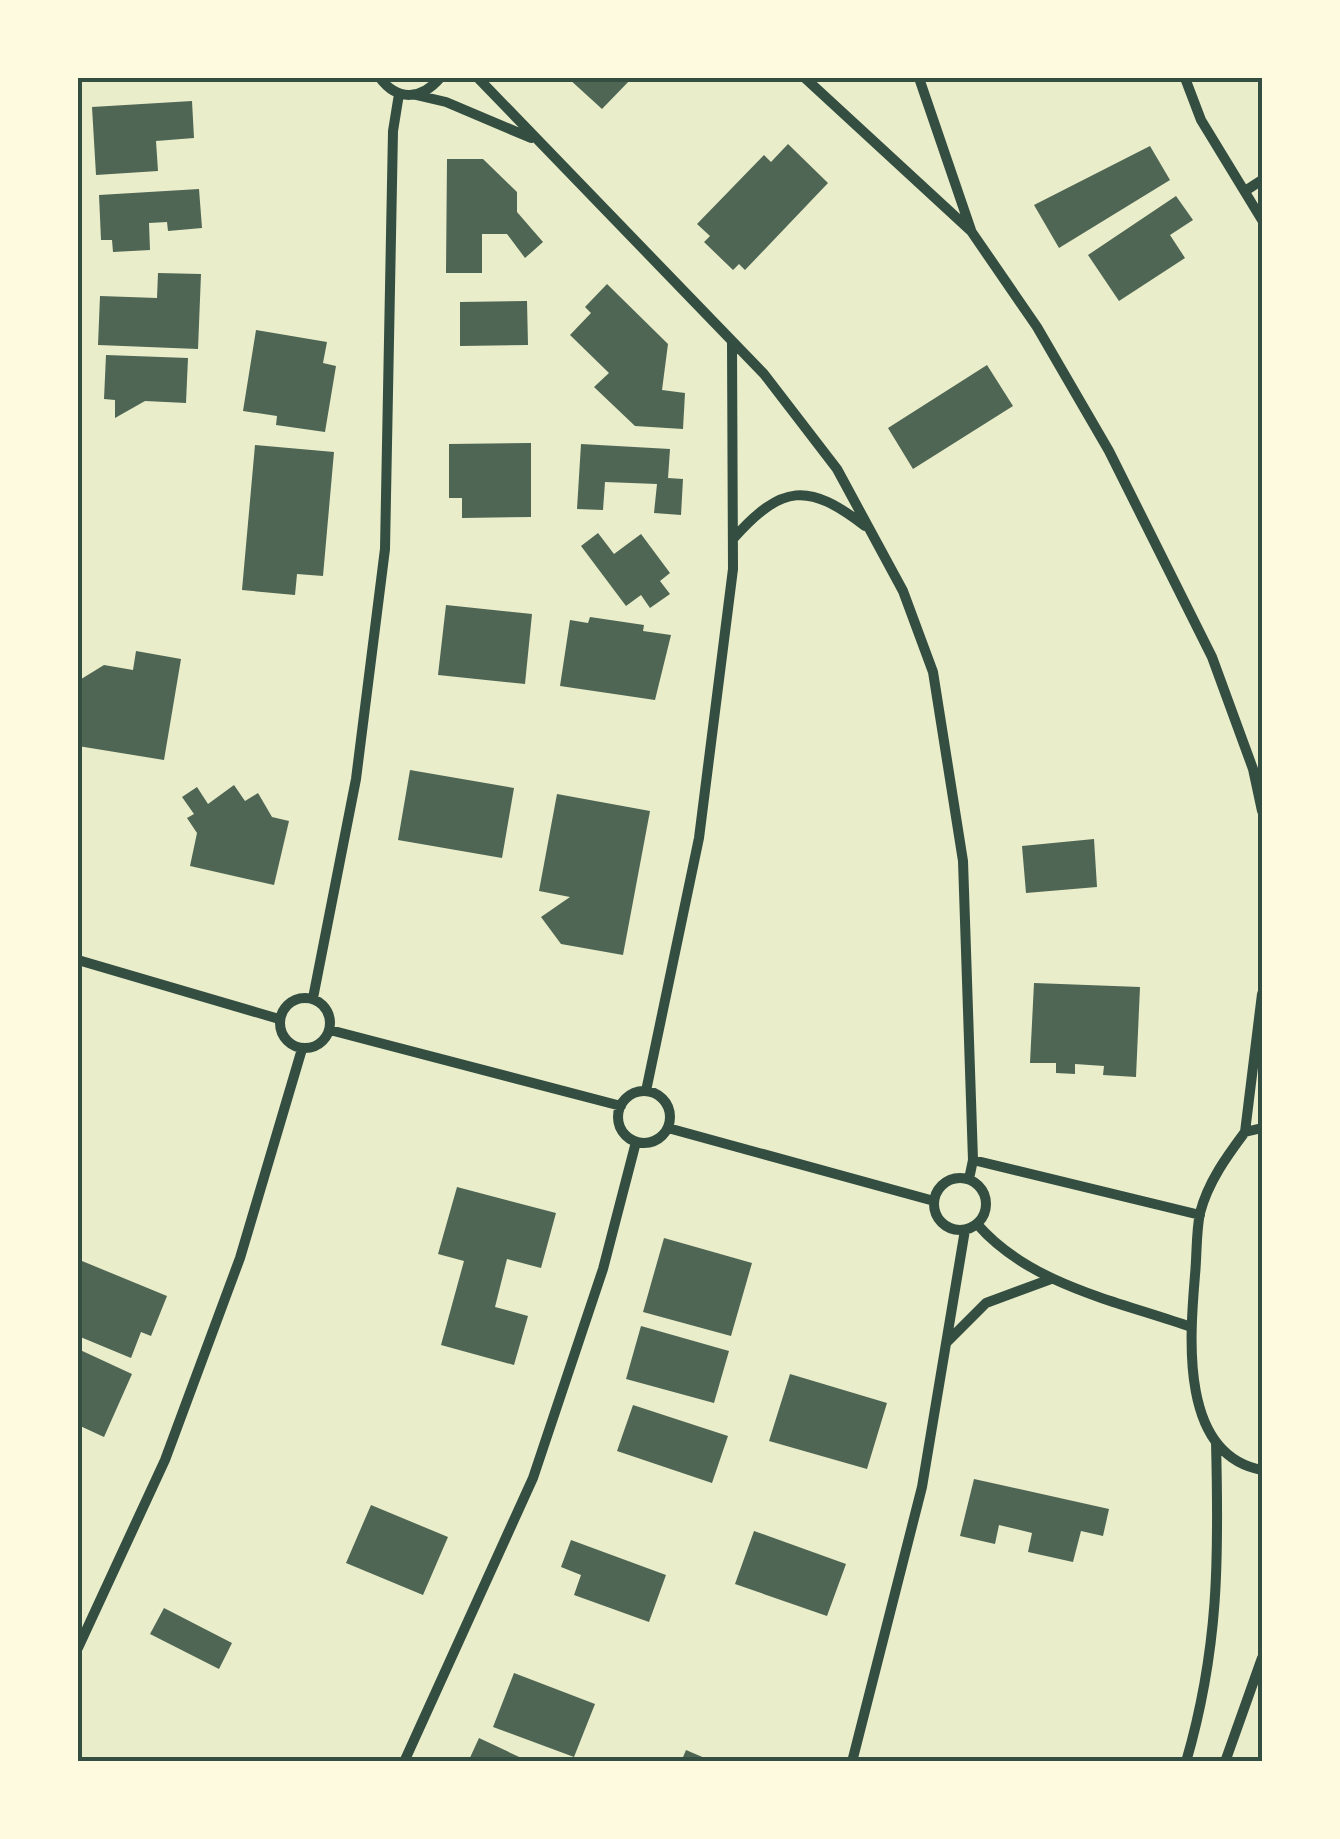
<svg xmlns="http://www.w3.org/2000/svg" width="1340" height="1839" font-family="'DM Sans',sans-serif">
<style>
.building{fill:#4f6655}
.lines{fill:none;stroke-linecap:round;stroke-linejoin:round}
.minor{stroke:#344e41;stroke-width:10}
.neatline{fill:none;stroke:#344e41;stroke-width:4}
</style>
<rect width="100%" height="100%" fill="#e9edc9"/>
<path class="building" d="M568 78H632L602 109Z
M192 101 194 138 156 141 158 171 96 175 92 107Z
M788 144 828 183 745 270 739 264 733 270 704 242 710 236 697 224 764 155 771 162Z
M1150 146 1170 180 1059 248 1034 205Z
M447 159H483L517 192V212L543 242 525 258 507 234H482V273H446Z
M199 189 202 228 168 231 167 222 149 223 150 250 113 252 112 240H101L99 195Z
M1176 196 1193 220 1170 235 1185 258 1119 301 1088 255Z
M158 273 201 274 198 349 98 345 100 296 157 298Z
M607 284 668 344 662 390 685 393 683 429 635 426 594 387 609 373 570 335 591 313 585 307Z
M527 301 528 345 460 346V302Z
M256 330 327 342 323 363 336 366 325 432 276 425 277 416 243 411Z
M106 355 188 358 186 403 145 401 115 418V400L104 399Z
M987 365 1013 406 913 469 888 428Z
M531 443V517L462 518V498H449V444Z
M581 444 670 449 668 478 683 479 681 515 654 513 657 484 605 482 603 510 577 509Z
M255 445 334 452 323 576 297 574 295 595 242 590Z
M598 533 614 554 641 534 670 573 660 581 670 594 650 608 641 595 626 606 581 546Z
M446 605 532 614 525 684 438 675Z
M590 617 644 625 643 631 671 635 655 700 560 686 570 620 588 623Z
M136 651 181 659 164 760 78 746V681L104 665 133 670Z
M410 770 514 788 502 858 398 840Z
M234 785 245 801 258 793 272 817 289 821 274 885 190 866 197 833 187 818 194 814 182 797 197 787 208 804Z
M557 794 650 811 623 955 561 944 541 917 570 897 539 891Z
M1094 839 1097 887 1026 893 1022 846Z
M1034 983 1140 987 1136 1077 1103 1075 1104 1066 1075 1064V1074L1056 1073V1063H1030Z
M457 1187 556 1213 541 1268 507 1259 495 1307 528 1316 514 1365 441 1345 464 1261 438 1254Z
M664 1238 752 1263 731 1336 643 1312Z
M82 1261 167 1296 151 1336 141 1332 131 1358 78 1336V1271Z
M641 1326 729 1351 714 1403 626 1379Z
M78 1349 132 1374 104 1437 78 1425Z
M790 1374 887 1403 867 1469 769 1441Z
M633 1405 728 1436 712 1483 617 1451Z
M974 1479 1109 1509 1103 1536 1081 1531 1073 1562 1028 1552 1032 1533 999 1525 995 1544 960 1536Z
M371 1505 448 1537 423 1595 346 1563Z
M754 1531 846 1564 827 1616 735 1584Z
M571 1540 666 1575 649 1622 574 1595 581 1575 561 1567Z
M164 1608 232 1643 219 1669 150 1634Z
M514 1673 595 1704 574 1757 493 1727Z
M479 1738 530 1762H468Z
M686 1750 714 1762H681Z"/>
<g class="lines">
<path class="minor" d="M380 78C398 102 422 99 440 78
M478 78 764 374 837 469 903 591 933 672 963 861 973 1160 969 1179
M805 78 971 231 1037 327 1109 451 1212 657 1253 769 1262 811
M919 78 971 230
M1185 78 1201 120 1262 220
M416 95 446 102 531 138
M1245 191 1262 180
M733 539C782 484 808 482 865 526
M78 960 279 1019
M280 1023a25 25 0 1 1 50 0a25 25 0 1 1-50 0Z
M313 998 356 779 385 549 393 131 399 94
M330 1030 621 1106
M646 1091 699 838 733 569 732 342
M618 1117a26 26 0 1 1 52 0a26 26 0 1 1-52 0Z
M668 1128 934 1201
M1262 1128 1245 1132C1227 1156 1208 1182 1200 1213 1196 1232 1197 1255 1195 1275 1190 1336 1179 1455 1262 1470
M1245 1132 1262 994
M973 1160 1200 1215
M934 1204a26 26 0 1 1 52 0a26 26 0 1 1-52 0Z
M977 1224C1030 1285 1117 1301 1191 1327
M947 1342 986 1303 1051 1279
M78 1648 165 1460 240 1258 302 1049
M404 1762 533 1478 603 1269 636 1142
M852 1762 922 1487 965 1230
M1186 1762C1219 1649 1219 1558 1216 1442
M1225 1762 1262 1658"/>
</g>
<rect width="1340" height="1839" fill="none" stroke="#fefae0" stroke-width="160"/>
<rect x="80" y="80" width="1180" height="1679" class="neatline"/>
</svg>
